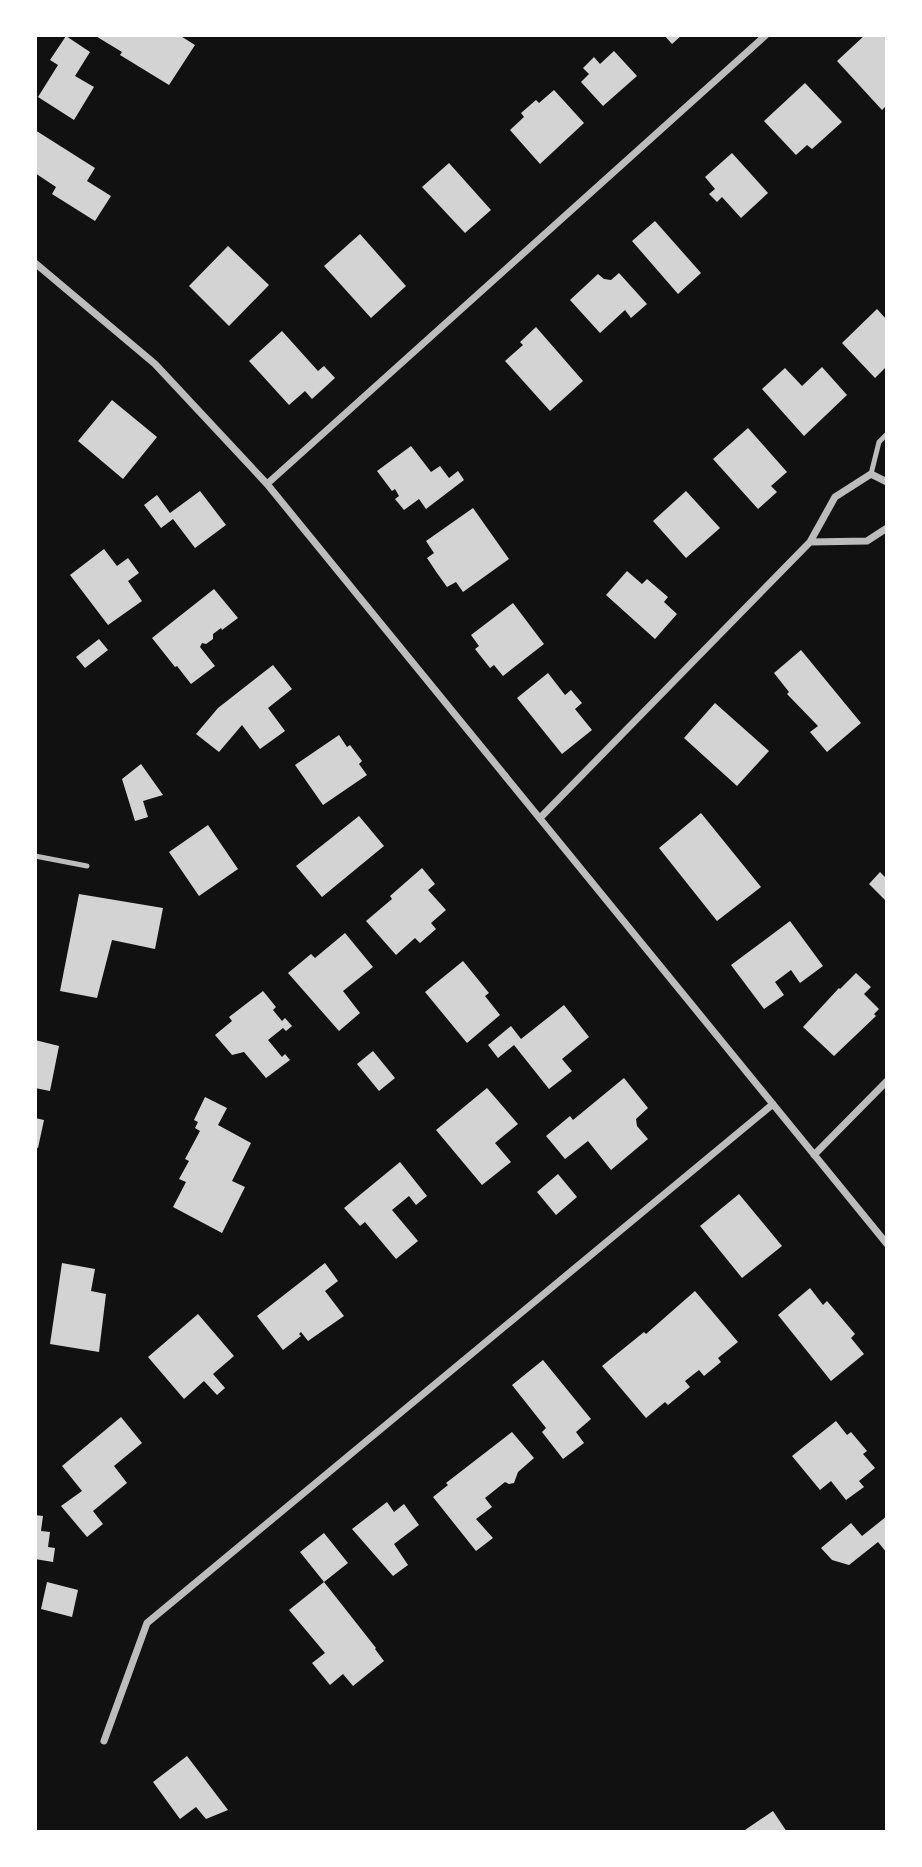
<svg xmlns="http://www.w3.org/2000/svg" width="922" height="1867" font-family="'Varela Round',sans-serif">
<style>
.building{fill:#d3d3d3}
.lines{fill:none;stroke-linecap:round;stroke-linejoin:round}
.service{stroke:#bcbcbc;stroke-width:5}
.minor{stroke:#bcbcbc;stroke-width:7}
</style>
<rect width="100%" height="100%" fill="#111"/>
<path class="building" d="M94 35H179L195 45 169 85 120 55 122 52Z
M664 35H682L672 44Z
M865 35H887V105L882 110 837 61Z
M66 36 90 52 75 76 94 87 74 120 38 97 58 65 50 60Z
M614 51 637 76 603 106 581 82 589 74 583 68 594 57 600 64Z
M805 83 842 122 812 149 807 145 796 155 764 121Z
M554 90 584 123 540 164 510 130 524 117 521 113 536 100 539 103Z
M35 130 95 168 87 181 111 196 95 221 52 194 56 187 35 173Z
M732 153 768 193 741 218 722 197 717 202 709 194 715 189 705 177Z
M449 163 491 210 465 233 422 187Z
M655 221 701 273 678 294 632 241Z
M360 234 406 286 371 318 324 266Z
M228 246 269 285 229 326 189 286Z
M619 273 647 304 631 318 625 310 600 333 570 300 598 274 604 279 611 280Z
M877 309 887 320V366L875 378 842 343Z
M536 327 583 381 550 411 505 361 523 345 520 342Z
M282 331 318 371 324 366 335 378 312 399 305 391 289 405 249 361Z
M822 367 847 395 804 436 762 389 785 368 802 386Z
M112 400 157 437 123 479 78 441Z
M748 428 787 472 771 486 777 492 758 509 713 459Z
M411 446 431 472 440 466 449 478 458 471 464 480 426 509 419 499 404 510 395 499 399 496 395 489 392 491 377 471Z
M200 491 226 525 195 548 173 519 161 528 144 505 157 495 170 513Z
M686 491 720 528 686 558 653 521Z
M473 508 509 559 463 592 456 582 447 587 437 573 427 558 434 553 426 541Z
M104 549 117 566 128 558 139 573 128 581 142 601 108 625 70 575Z
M627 571 642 584 647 579 668 597 664 602 677 614 655 639 606 595Z
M214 589 238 618 222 630 221 628 213 634V639L206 644 202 643 200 647 215 666 191 684 177 666 175 667 152 638Z
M513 603 544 644 503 676 494 665 490 668 475 649 479 646 471 635Z
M99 639 108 650 85 668 76 657Z
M801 650 861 723 827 752 810 732 818 726 787 694 789 692 774 673Z
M273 665 292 689 268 708 285 731 260 749 242 725 219 752 196 734 218 708Z
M548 673 565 695 571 690 576 696 582 703 575 709 592 730 562 754 517 698Z
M715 703 769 751 737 786 684 738Z
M339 735 347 747 350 745 362 761 359 764 367 775 323 805 295 765Z
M141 764 163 795 143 801 148 817 135 821 122 779Z
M701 813 761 887 717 921 659 848Z
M359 816 384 846 322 897 296 866Z
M208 825 238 869 199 896 169 852Z
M422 868 435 884 428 890 446 910 431 923 436 929 420 943 415 938 396 955 366 921 392 899 390 896Z
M880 872 887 879V902L869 884Z
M79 894 163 908 155 949 112 940 97 998 60 991Z
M790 921 823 966 800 983 791 970 775 982 784 995 764 1009 731 965Z
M345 933 373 967 343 991 360 1013 339 1031 288 973 311 954 315 958Z
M463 961 489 993 485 996 500 1015 467 1043 425 992Z
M856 973 871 987 864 994 879 1009 874 1014 876 1016 834 1056 803 1027 839 988 840 989Z
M263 991 276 1007 273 1010 282 1021 285 1018 292 1026 286 1031 283 1028 268 1040 282 1057 285 1054 290 1060 266 1078 244 1052 232 1055 215 1035 232 1021 229 1017Z
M564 1005 589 1037 562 1059 572 1071 549 1089 514 1045 498 1058 488 1045 511 1026 521 1039Z
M35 1040 59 1046 50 1091 35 1088Z
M373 1051 395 1078 379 1091 357 1064Z
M624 1078 648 1108 636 1119 637 1126 648 1139 611 1170 588 1141 565 1159 546 1136 570 1116 573 1120Z
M487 1088 518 1124 495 1143 511 1162 482 1185 436 1130Z
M205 1097 227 1108 218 1125 251 1143 232 1181 245 1187 222 1233 173 1207 186 1182 179 1179 189 1161 185 1159 200 1131 195 1128 198 1122 194 1120Z
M35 1118 44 1120 38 1148 35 1147Z
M400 1162 427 1196 416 1205 409 1196 392 1210 418 1241 396 1259 365 1222 360 1226 344 1208Z
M558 1174 577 1197 556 1215 537 1192Z
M739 1194 782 1246 742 1278 700 1226Z
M62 1263 95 1269 91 1291 106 1294 99 1352 50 1344Z
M325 1263 338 1281 325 1291 344 1316 308 1341 301 1332 299 1334 301 1336 283 1350 257 1316Z
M810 1288 823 1305 827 1301 855 1334 851 1338 864 1354 831 1381 778 1315Z
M695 1291 738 1342 718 1358 721 1362 704 1376 699 1370 685 1381 690 1387 668 1405 665 1402 646 1418 602 1366 644 1332 646 1334Z
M198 1314 234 1356 213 1374 225 1388 217 1395 204 1381 184 1399 148 1357Z
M543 1360 591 1419 576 1432 584 1443 563 1459 542 1432 546 1428 512 1385Z
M121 1417 142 1443 114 1466 127 1483 93 1511 103 1524 87 1537 61 1506 82 1491 62 1466Z
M836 1421 847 1435 851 1432 867 1451 863 1454 875 1468 859 1481 864 1487 846 1500 831 1481 820 1490 792 1456Z
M512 1432 534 1458 518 1472 514 1483 509 1484 505 1482 485 1498 492 1507 476 1519 493 1538 476 1551 433 1497 448 1485 446 1483Z
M387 1502 394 1512 404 1504 419 1525 394 1544 408 1565 393 1576 352 1529Z
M35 1515 43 1516 41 1531 50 1532 48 1547 55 1548 53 1562 35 1559Z
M887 1516V1553L878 1542 849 1565 832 1560 821 1548 851 1523 862 1536Z
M324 1533 348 1563 324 1582 300 1552Z
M47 1582 78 1590 72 1617 41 1609Z
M324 1582 376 1648 375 1649 384 1661 353 1686 343 1674 330 1685 312 1663 325 1653 289 1610Z
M187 1756 228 1810 206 1819 196 1807 180 1819 153 1782Z
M773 1811 787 1832H742Z"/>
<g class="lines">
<path class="service" d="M871 474 879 442 887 434
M35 856 87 866"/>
<path class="minor" d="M35 263 155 364 267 484 887 1244
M267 484 766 35
M810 542 867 541 887 528
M540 818 810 542 835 497 871 474 887 482
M814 1155 887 1081
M104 1741 147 1623 773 1104"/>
</g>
<rect width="922" height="1867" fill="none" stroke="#ffffff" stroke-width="74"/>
</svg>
